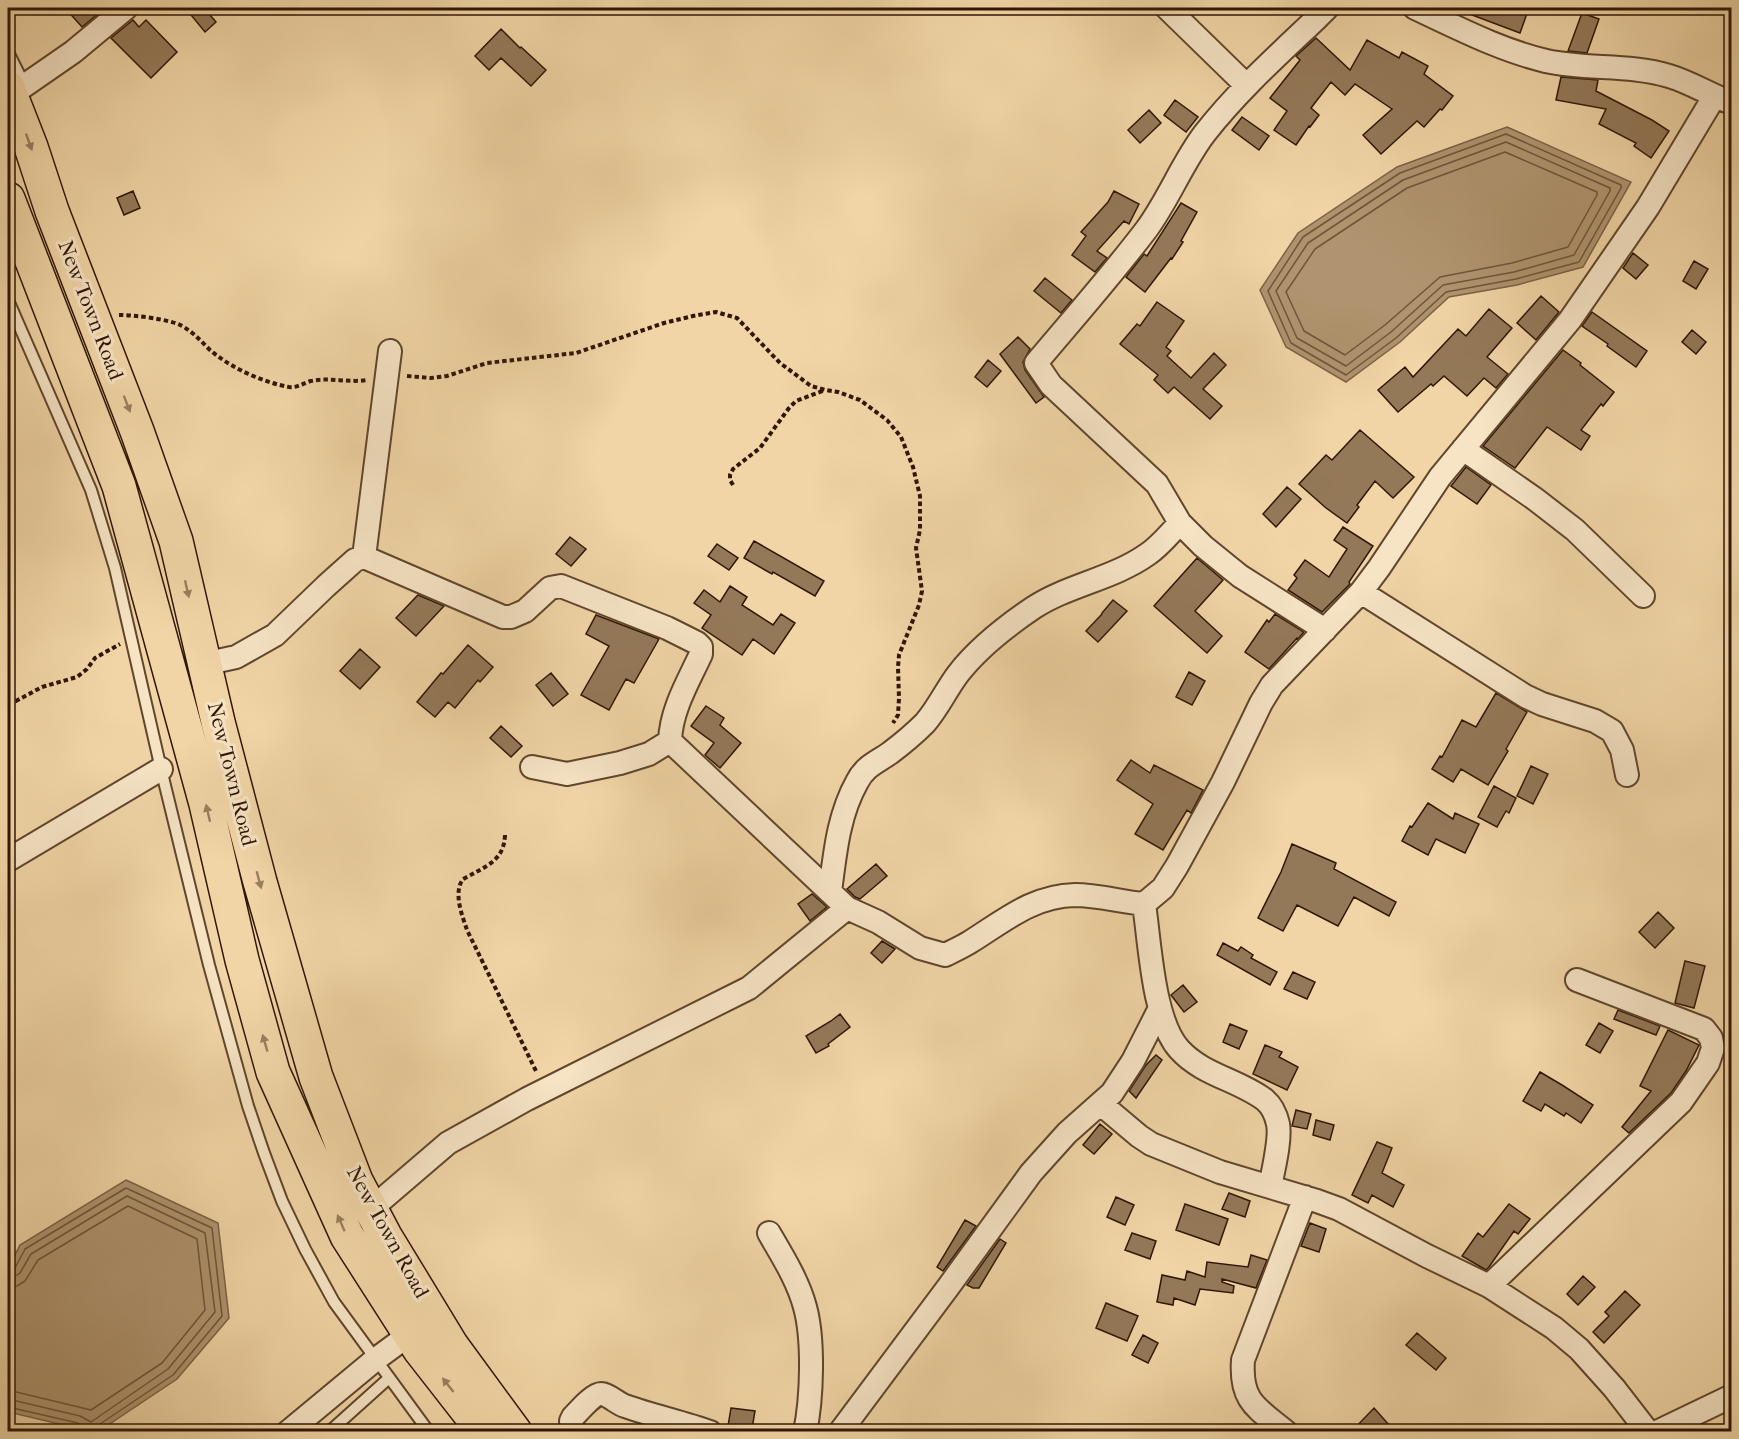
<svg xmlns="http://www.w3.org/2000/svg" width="1739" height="1439" font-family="'IM FELL French Canon',serif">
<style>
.water{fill:#af946f;stroke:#7c6245;stroke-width:1.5}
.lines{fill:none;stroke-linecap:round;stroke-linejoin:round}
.shore{stroke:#70553a;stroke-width:1.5}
.building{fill:#947959;stroke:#301605;stroke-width:1.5}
.service-casing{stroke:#60462d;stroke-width:14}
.minor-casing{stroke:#60462d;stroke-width:26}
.primary-casing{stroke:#301605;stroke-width:36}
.path{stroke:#301605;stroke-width:4;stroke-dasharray:4.5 3;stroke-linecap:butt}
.service{stroke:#f6e4c5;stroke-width:10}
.minor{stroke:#f6e4c5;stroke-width:22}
.primary{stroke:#f1d5a6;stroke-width:33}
.oneway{fill:#9a7f5e}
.labels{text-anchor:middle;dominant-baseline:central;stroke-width:6;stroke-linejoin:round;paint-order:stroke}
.street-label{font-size:21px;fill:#301605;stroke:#f6e4c5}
</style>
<rect width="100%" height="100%" fill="#f1d5a6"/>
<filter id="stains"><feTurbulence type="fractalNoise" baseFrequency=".00333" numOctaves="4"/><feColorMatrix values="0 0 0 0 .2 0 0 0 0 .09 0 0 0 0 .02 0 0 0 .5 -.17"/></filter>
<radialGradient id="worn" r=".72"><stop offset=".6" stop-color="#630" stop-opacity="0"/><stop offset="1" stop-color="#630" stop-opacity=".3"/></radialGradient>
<path class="water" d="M1507 127 1631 182 1583 267 1517 285 1449 297 1400 342 1346 382 1286 347 1260 290 1298 233 1397 167Z
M126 1180 218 1223 229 1318 177 1379 99 1431H89L8 1412V1269L20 1245Z"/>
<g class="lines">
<path class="shore" d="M1506 134 1621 185V188L1579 262 1516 279 1446 292 1396 338 1346 375 1291 343 1268 291 1303 237 1400 173Z
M1506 142 1610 188V191L1574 255 1514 272 1443 285 1391 332 1346 366 1297 338 1276 291 1308 243 1403 180Z
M1505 152 1597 192V195L1568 247 1512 263 1440 277 1385 325 1345 355 1304 331 1286 292 1315 249 1407 188Z
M8 1270 15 1268 25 1249 126 1188 212 1228 222 1316 173 1375 100 1424 97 1432
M8 1278 14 1277 20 1273 31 1254 127 1196 205 1233 215 1312 168 1369 91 1422 80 1416 8 1399
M8 1287 17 1286 25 1281 38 1260 128 1206 197 1239 205 1310 162 1363 91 1410 8 1390
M8 1407 78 1423 82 1426 83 1432"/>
</g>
<path class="building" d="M65 8H105L82 27Z
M201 8H204L216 22 205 32 191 15Z
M1456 8H1529L1520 33 1456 9Z
M1582 13 1599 19 1587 53 1568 51Z
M133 20 139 27 146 20 177 52 151 78 111 38Z
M501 29 520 48 521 47 546 70 531 86 501 58 489 70 475 56Z
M1316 38 1350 70 1367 40 1399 58 1402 52 1428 66 1424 74 1453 96 1442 110 1440 109 1424 127 1417 121 1381 154 1363 135 1392 109 1355 84 1345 95 1331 82 1311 108 1319 115 1310 127 1309 126 1296 145 1274 130 1287 111 1270 98 1300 60 1296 56Z
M1561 77 1598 80 1596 91 1652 120 1669 131 1651 158 1634 146 1636 143 1599 124 1606 109 1556 100Z
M1175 100 1198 117 1186 132 1164 115Z
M1149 110 1161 123 1140 143 1128 130Z
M1242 117 1269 136 1259 150 1232 130Z
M133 191 140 208 124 215 117 198Z
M1114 191 1139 204 1129 224 1124 221 1097 251 1107 258 1095 272 1072 255 1086 236 1081 232 1108 202Z
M1181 203 1197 212 1181 241 1183 242 1172 259 1171 258 1145 292 1126 277 1144 254 1147 256Z
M1633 253 1648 265 1636 279 1623 268Z
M1694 261 1708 269 1696 289 1683 281Z
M1045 278 1072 300 1061 313 1034 291Z
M1541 296 1559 312 1536 340 1517 323Z
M1157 302 1184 321 1166 347 1171 351 1167 356 1191 378 1214 353 1226 365 1203 389 1222 406 1210 419 1174 387 1168 393 1154 380 1158 375 1120 344 1137 324 1140 326Z
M1489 309 1512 328 1487 357 1508 374 1496 388 1484 378 1467 396 1444 376 1433 386 1431 384 1398 412 1378 390 1405 367 1413 377 1458 329 1466 336Z
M1592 312 1647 351 1636 367 1607 346 1608 344 1582 326Z
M1692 330 1706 342 1696 354 1682 342Z
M1018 337 1030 349 1023 362 1025 370 1044 397 1036 403 1000 354Z
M1563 350 1581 363 1580 365 1614 392 1603 406 1601 404 1581 430 1590 436 1581 450 1547 427 1515 468 1483 446Z
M988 360 1001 371 987 387 975 377Z
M1360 430 1414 477 1393 498 1375 481 1357 505 1359 507 1347 523 1326 508 1299 484 1326 455 1332 460Z
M1466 467 1491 485 1477 504 1451 486Z
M1287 487 1301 499 1276 527 1263 514Z
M1343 527 1373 546 1349 582 1350 584 1322 612 1288 590 1297 578 1294 575 1305 560 1329 577 1347 549 1334 540Z
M570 537 586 549 571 566 556 554Z
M754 541 824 581 815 596 773 572 772 574 744 558Z
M717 544 738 558 729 570 708 556Z
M1197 558 1223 580 1195 611 1222 636 1207 653 1154 606Z
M730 586 747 597 742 605 773 625 781 614 795 623 774 654 753 639 742 655 702 628 711 615 694 603 704 590 720 602Z
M418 595 444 606 416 636 396 618Z
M1113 600 1127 611 1098 642 1086 631 1102 614V613Z
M1275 614 1304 632 1298 639 1297 638 1269 669 1245 652 1267 620 1269 622Z
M596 615 659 639 634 683 626 679 609 710 581 695 609 646 586 634Z
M468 645 493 667 480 682 478 680 455 708 448 702 435 717 417 702 441 673 443 674Z
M360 649 380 667 360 689 340 671Z
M1189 672 1205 681 1192 705 1176 697Z
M551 673 568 694 553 706 536 685Z
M1496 693 1527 712 1506 749 1508 751 1488 785 1461 769 1453 782 1432 769 1440 756 1442 757 1462 720 1476 727Z
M706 706 724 718 720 725 741 743 720 768 705 755 714 743 691 726Z
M501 726 522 746 511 757 490 738Z
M1131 760 1150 773 1154 765 1203 790 1191 813 1187 810 1163 850 1135 834 1153 804 1117 780Z
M1531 766 1548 774 1533 804 1517 796Z
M1494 786 1516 798 1509 813 1506 811 1497 827 1478 817Z
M1428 803 1453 819 1455 813 1479 824 1465 853 1436 839 1428 855 1402 841 1410 826 1412 827Z
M1292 844 1336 863 1334 869 1396 902 1389 916 1354 897 1338 926 1297 905 1283 931 1258 918 1281 872Z
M876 864 887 876 860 899 855 897 847 889Z
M812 894 827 907 810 921 798 904Z
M1658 912 1674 928 1655 948 1639 932Z
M882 941 895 949 882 963 871 953Z
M1223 943 1238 951 1241 947 1253 955 1251 958 1277 972 1270 985 1217 955Z
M1685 961 1705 966 1694 1008 1675 1003Z
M1293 972 1315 982 1307 999 1284 989Z
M1183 985 1197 1002 1184 1012 1171 995Z
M1618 1010 1660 1026 1656 1035 1614 1019Z
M840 1014 850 1027 828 1044 829 1046 816 1053 806 1036 831 1021Z
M1599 1023 1613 1031 1600 1053 1586 1045Z
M1230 1024 1247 1031 1239 1049 1223 1042Z
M1668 1030 1699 1045 1686 1071 1671 1093 1629 1133 1622 1127 1651 1091 1640 1086Z
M1265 1045 1282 1052 1279 1057 1298 1067 1287 1090 1253 1074Z
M1156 1055 1162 1060 1136 1098 1129 1091 1146 1065Z
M1540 1072 1562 1085 1593 1105 1581 1123 1566 1113 1564 1116 1545 1104 1541 1111 1523 1101Z
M1296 1110 1311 1114 1307 1129 1292 1126Z
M1316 1120 1334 1125 1330 1140 1313 1135Z
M1100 1124 1112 1134 1094 1154 1083 1145Z
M1377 1142 1392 1148 1382 1173 1404 1185 1393 1207 1372 1195 1368 1203 1352 1195Z
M1229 1193 1250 1201 1245 1217 1222 1209Z
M1116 1197 1134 1205 1125 1225 1107 1217Z
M1185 1204 1228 1219 1219 1245 1176 1230Z
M1509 1204 1530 1219 1518 1234 1514 1231 1489 1267 1486 1270 1462 1256 1478 1233 1483 1237Z
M965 1220 976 1226 943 1271 937 1267Z
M1310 1223 1326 1229 1319 1252 1301 1246Z
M1132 1233 1156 1241 1150 1259 1125 1250Z
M1000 1239 1006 1243 979 1288H973L967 1285Z
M1251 1255 1267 1260 1256 1288 1222 1279V1282L1234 1286 1233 1293 1200 1289 1195 1305 1174 1298 1173 1305 1157 1302 1162 1275 1185 1280 1187 1271 1205 1277 1207 1262 1248 1267Z
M1583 1276 1595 1287 1578 1305 1567 1294Z
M1625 1291 1640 1305 1604 1343 1593 1332 1609 1316 1605 1312Z
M1106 1303 1138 1316 1127 1341 1096 1328Z
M1417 1333 1446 1358 1436 1370 1406 1345Z
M1143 1335 1158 1343 1148 1363 1132 1355Z
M731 1408 755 1411 752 1429 728 1426Z
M1374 1408 1389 1425 1381 1431H1352Z"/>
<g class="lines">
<g class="service-casing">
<path id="service" d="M8 52 25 86
M8 300 91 490 115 568 161 769 209 965 248 1106 264 1153 282 1201 305 1249 334 1302 429 1432
M329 1432 389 1378"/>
</g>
<g class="minor-casing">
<path id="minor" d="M1167 8 1246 85
M1415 8C1458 28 1500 50 1546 61 1587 70 1629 64 1669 76 1690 82 1710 95 1732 103
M8 97 73 52 126 8
M1463 449 1535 499 1575 530 1643 596
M364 557 390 351
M1361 592 1525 696 1542 704 1595 721 1612 731 1622 750 1627 775
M1325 630 1240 576 1203 546 1180 523 1157 484 1051 385 1036 363C1073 319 1111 276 1146 230 1169 199 1182 163 1205 133 1238 91 1277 56 1316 19L1327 8
M204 664 236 657 275 635 326 586 355 560 364 557 503 617H511L525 611 550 588 561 586 667 628 697 643 701 647V654C688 682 671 710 670 741L847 908 878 922 920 948 945 955C953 951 962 947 970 942 1004 921 1032 896 1075 895 1098 895 1121 902 1144 904L1163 888 1177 866 1223 782 1261 703 1272 685 1361 592 1379 568 1440 477 1570 320 1648 207 1714 97
M532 767 567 774 620 763 649 754 670 741
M8 860 161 769
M830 892C835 854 838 816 857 782 865 766 876 763 890 753 902 744 914 734 925 723 938 708 946 690 958 674 978 648 1005 627 1033 608 1068 585 1113 579 1148 554 1160 546 1170 533 1180 523
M1144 904C1150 944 1153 1020 1179 1049 1202 1075 1239 1080 1265 1100 1272 1106 1276 1115 1278 1124 1281 1139 1273 1171 1270 1187
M1101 1104 1139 1136 1151 1144 1220 1172 1317 1201 1339 1209 1427 1256 1489 1286 1554 1328 1579 1349 1614 1388 1648 1432
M371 1209 448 1143 527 1099 749 988 847 908
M769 1233C783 1257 798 1281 805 1307 814 1340 812 1399 805 1432
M1489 1286 1681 1102 1708 1063 1713 1048 1711 1038 1704 1029 1577 980
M288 1432 376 1359 410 1334
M573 1432 571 1421 573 1417C578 1412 593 1394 601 1394 608 1394 618 1404 625 1406 653 1416 682 1422 710 1432
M840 1432 949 1286 1031 1173 1067 1133 1112 1093 1133 1061 1159 1010
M1286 1432C1257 1408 1240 1402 1243 1360L1305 1197
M1657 1432 1732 1396"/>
</g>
<g class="primary-casing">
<path id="primary" d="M8 88 31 147 52 211 137 431 176 541 218 722 260 882 316 1077 356 1181 385 1236 452 1346 515 1432
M8 199 119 486 206 804 242 960 273 1072 347 1236 420 1350 484 1432"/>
</g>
<path class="path" d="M119 315C133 315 170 319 182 326 193 332 201 341 210 350 231 368 262 382 289 387 298 388 303 383 311 381 329 377 349 383 367 380
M407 376 431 378 447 376 487 363 576 353 664 323 693 316 716 312 737 318 780 363 811 386 826 390 838 392 860 400 887 420 901 437 913 467 920 496V530L916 548 922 591 919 605 899 655 898 667 899 698 898 715 893 723
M733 485 730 480V475L733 469 760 448 789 408 796 401 825 390
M8 701H16L42 687 77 677 87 669 95 658 120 644
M505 835C504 862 484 867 463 879 453 893 462 915 467 930L537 1073"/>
<use href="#service" class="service"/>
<use href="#minor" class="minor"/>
<use href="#primary" class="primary"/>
</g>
<defs><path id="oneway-solid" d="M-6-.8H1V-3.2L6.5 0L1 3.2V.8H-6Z" transform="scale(1.5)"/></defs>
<g class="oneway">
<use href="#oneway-solid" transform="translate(29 142) rotate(70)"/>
<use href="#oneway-solid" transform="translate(127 404) rotate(69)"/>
<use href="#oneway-solid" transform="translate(187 589) rotate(77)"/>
<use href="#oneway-solid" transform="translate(208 813) rotate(-103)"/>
<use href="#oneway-solid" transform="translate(259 880) rotate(75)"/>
<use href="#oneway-solid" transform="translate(265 1043) rotate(-106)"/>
<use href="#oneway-solid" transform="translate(341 1223) rotate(-114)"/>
<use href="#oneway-solid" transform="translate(448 1385) rotate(-128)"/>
</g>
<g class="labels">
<g class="street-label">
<text transform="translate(91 310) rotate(69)">New Town Road</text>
<text transform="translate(232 774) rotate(76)">New Town Road</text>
<text transform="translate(388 1232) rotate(61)">New Town Road</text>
</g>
</g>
<rect width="1739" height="1439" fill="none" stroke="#f1d5a6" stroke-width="30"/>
<rect x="9" y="9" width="1721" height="1421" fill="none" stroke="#301605" stroke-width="3"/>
<rect x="15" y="15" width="1709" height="1409" fill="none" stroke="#301605" stroke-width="1.5"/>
<rect width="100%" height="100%" filter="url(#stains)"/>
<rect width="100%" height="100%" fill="url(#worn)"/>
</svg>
